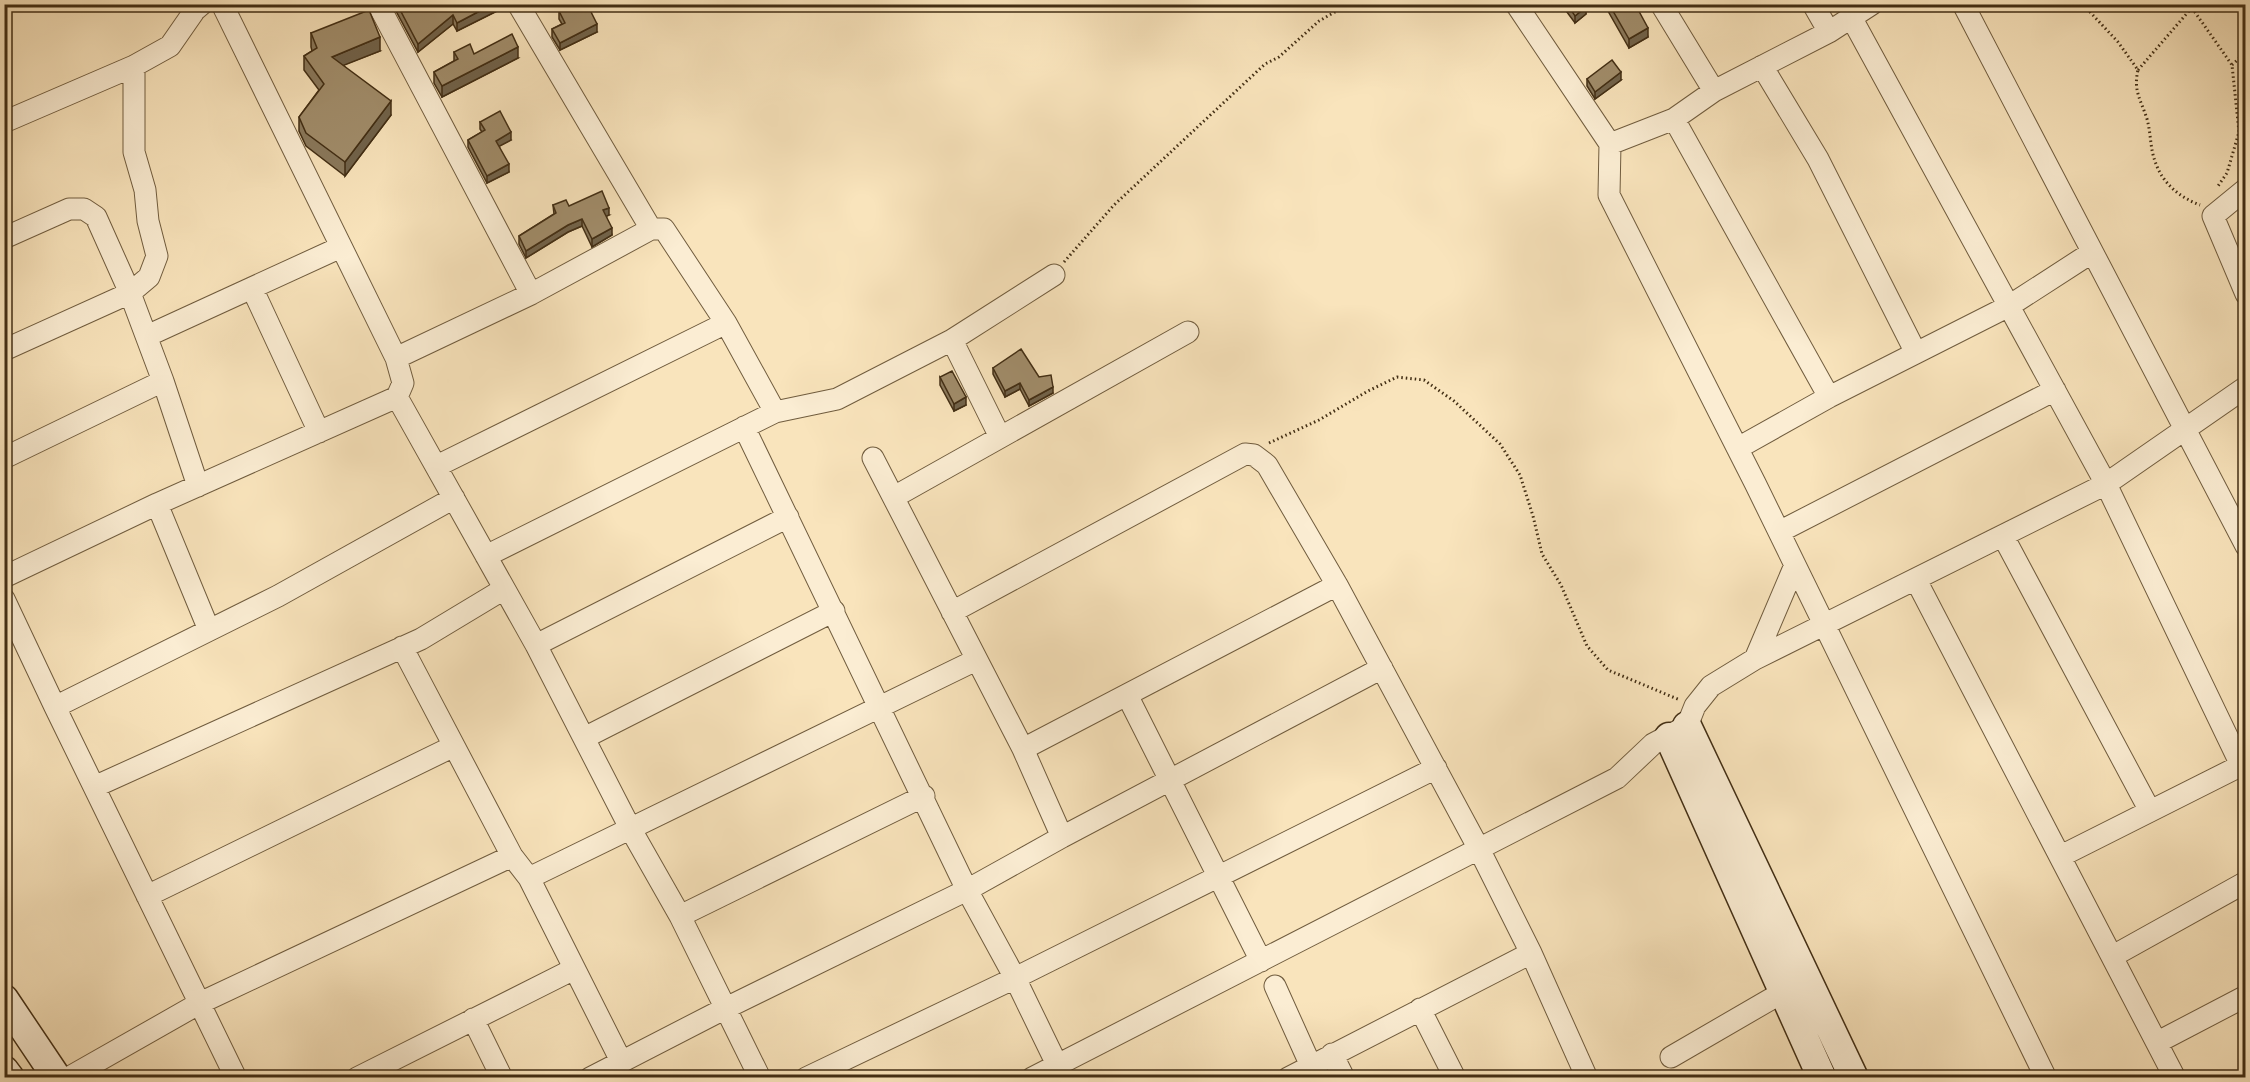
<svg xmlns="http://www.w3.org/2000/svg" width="2250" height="1082" font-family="'Libre Caslon Text',serif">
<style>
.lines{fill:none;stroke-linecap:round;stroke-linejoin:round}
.street-casing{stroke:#705c3e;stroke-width:23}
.secondary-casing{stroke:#422e14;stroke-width:31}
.path{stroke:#422e14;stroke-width:3;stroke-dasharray:1.5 3;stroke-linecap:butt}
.street{stroke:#fbedd3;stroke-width:21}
.secondary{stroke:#fbedd3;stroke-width:28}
.wall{fill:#8a795c;stroke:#422e14;stroke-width:1.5}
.shaded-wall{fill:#71634b;stroke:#422e14;stroke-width:1.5}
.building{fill:#a18d6b;stroke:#422e14;stroke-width:1.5}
</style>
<rect width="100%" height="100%" fill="#f9e4bc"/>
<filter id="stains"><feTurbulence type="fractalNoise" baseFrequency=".00333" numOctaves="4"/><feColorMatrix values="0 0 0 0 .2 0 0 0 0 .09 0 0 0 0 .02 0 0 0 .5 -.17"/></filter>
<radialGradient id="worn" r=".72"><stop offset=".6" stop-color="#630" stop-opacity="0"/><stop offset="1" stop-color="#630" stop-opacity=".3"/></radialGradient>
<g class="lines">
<g class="street-casing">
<path id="street" d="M222 4 396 358 403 383 397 397 536 645 630 828 680 916 760 1078
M378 4 531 294
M518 4 651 229
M1516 4 1610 144 1609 195 1755 483 2046 1078
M1661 4 1714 91
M1813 4 1829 32
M1963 4 2246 546
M1851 17 2106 484 2241 765
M1762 66 1818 159 1916 353
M1674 119 1829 397
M4 122 134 66 170 46 195 10 202 4
M1610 144 1674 119 1714 91 1829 32 1872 4
M2246 189 2213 216 2246 294
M4 238 69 209H84L96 217 130 293 149 277 157 256 148 221 145 190 134 152V66
M252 288 319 432
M147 336 341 247
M952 340 1000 437
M4 350 130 293 163 381 198 486
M396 358 531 294 651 229H664L726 323 437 466
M775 412 837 399 952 340 1054 275
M744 427 967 890 1015 978 1063 1077
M1738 448 1829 397 2009 306 2091 253
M4 458 163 381
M873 458 1023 749 1062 837
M894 497 1188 332
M157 504 209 630
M1779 532 2055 390
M2003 536 2150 811
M486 556 775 412 726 323
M4 577 157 504 397 397
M1916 580 2175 1078
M1337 585 1479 849 1531 953 1587 1078
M4 599 55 707 236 1078
M952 612 1245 454 1254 455 1267 465 1337 585 1023 749
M536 645 788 517
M402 647 512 856 529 878 621 1061
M1755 659 1795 565
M1127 695 1261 961
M55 707 278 596 454 498
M584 738 834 611
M94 787 421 639 504 589
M2061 856 2246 763
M529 878 976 660
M147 896 454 746
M680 916 924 796
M2113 956 2246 882
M1275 986 1311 1066
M1420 1009 1455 1078
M473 1019 502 1078
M2158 1042 2246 996
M1332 1054 1344 1078
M1671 1057 1783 992
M68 1078 200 1003 512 856
M357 1078 574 969
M590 1078 724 1009 967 890 1062 837 1382 668
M806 1078 1015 978 1436 768
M1032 1078 1617 778 1653 744 1687 726 1695 706 1711 686 1755 659 2106 484 2246 387
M1288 1078 1531 953"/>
</g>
<g class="secondary-casing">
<path id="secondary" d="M1687 726 1854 1078
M1669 737 1822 1078
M4 999 57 1078
M4 1070 10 1078"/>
</g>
<path class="path" d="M2085 4 2090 12 2118 42 2138 70C2133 91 2141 100 2147 119 2151 133 2150 148 2155 161 2162 183 2179 197 2200 205
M2192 8 2232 65 2239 132 2227 173 2218 186
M2232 65 2246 52
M2138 70 2195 4
M1064 262 1114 205 1265 64 1279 57 1319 21 1349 4
M1269 443 1319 420 1368 391 1397 377 1424 380 1454 401 1500 444 1520 475 1533 516 1542 554 1561 585 1587 646 1608 670 1680 700"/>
<use href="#street" class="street"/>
<use href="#secondary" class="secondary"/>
</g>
<path class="wall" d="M396 4H503V8L457 31 453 24 418 52 396 11Z
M1561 4H1584L1586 14 1575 23Z
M1604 4H1635L1648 37 1629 48Z
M559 11 597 32 560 50 552 37V29L562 24 559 19Z
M311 33 380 51 343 65 391 115 345 176 306 146 299 131V117L319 90 304 70V56L312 51 311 47Z
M454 52 474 54 518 58 442 97 434 83V72L454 61Z
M1587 79 1621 80 1595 99 1587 86Z
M480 122 511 140 499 146 509 172 487 183 468 147V140L482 132 480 129Z
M553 205 569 206 609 215 606 216 612 235 592 247 582 226 568 232 526 258 519 244V236L554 214Z
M993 368 1039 377 1053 393 1029 406 1020 389 1005 397 993 374Z
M940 377 966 405 954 411 940 385Z"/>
<path class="shaded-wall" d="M493 4H503V8L457 31V23Z
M1586 7V14L1575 23V16Z
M453 15V24L418 52V44Z
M597 24V32L560 50V43Z
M1648 28V37L1629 48V39Z
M380 37V51L332 70V57Z
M518 47V58L442 97V86Z
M1621 72V80L1595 99V92Z
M391 101V115L345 176V162Z
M511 132V140L496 148V141Z
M509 164V172L487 183V176Z
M609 208V215L603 218V210Z
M582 219V226L568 232 526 258V251L568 225Z
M612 228V235L592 247V239Z
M1020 383V389L1005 397V391Z
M1053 387V393L1029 406V400Z
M966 397V405L954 411V404Z"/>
<path class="building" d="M397 4H493L457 23 453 15 418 44Z
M573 4H587L597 24 560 43 552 29 565 23 559 11Z
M1567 4H1584L1586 7 1575 16Z
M1609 4H1635L1648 28 1629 39Z
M369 10 380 37 332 57 391 101 345 162 306 133 299 117 324 84 304 56 317 48 311 33Z
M512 34 518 47 442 86 434 72 458 59 454 52 470 44 474 54Z
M1612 60 1621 72 1595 92 1587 79Z
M500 111 511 132 496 141 509 164 487 176 468 140 485 130 480 122Z
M602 191 609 208 603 210 612 228 592 239 582 219 568 225 526 251 519 236 556 213 553 205 566 200 569 206Z
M1021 349 1039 377 1051 375 1053 387 1029 400 1020 383 1005 391 993 368Z
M952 371 966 397 954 404 940 377Z"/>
<rect width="2250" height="1082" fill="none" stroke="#f9e4bc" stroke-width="24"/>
<rect x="6" y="6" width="2238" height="1070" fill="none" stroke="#422e14" stroke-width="3"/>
<rect x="12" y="12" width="2226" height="1058" fill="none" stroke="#422e14" stroke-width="1.5"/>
<rect width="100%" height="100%" filter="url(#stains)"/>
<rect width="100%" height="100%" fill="url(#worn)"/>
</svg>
